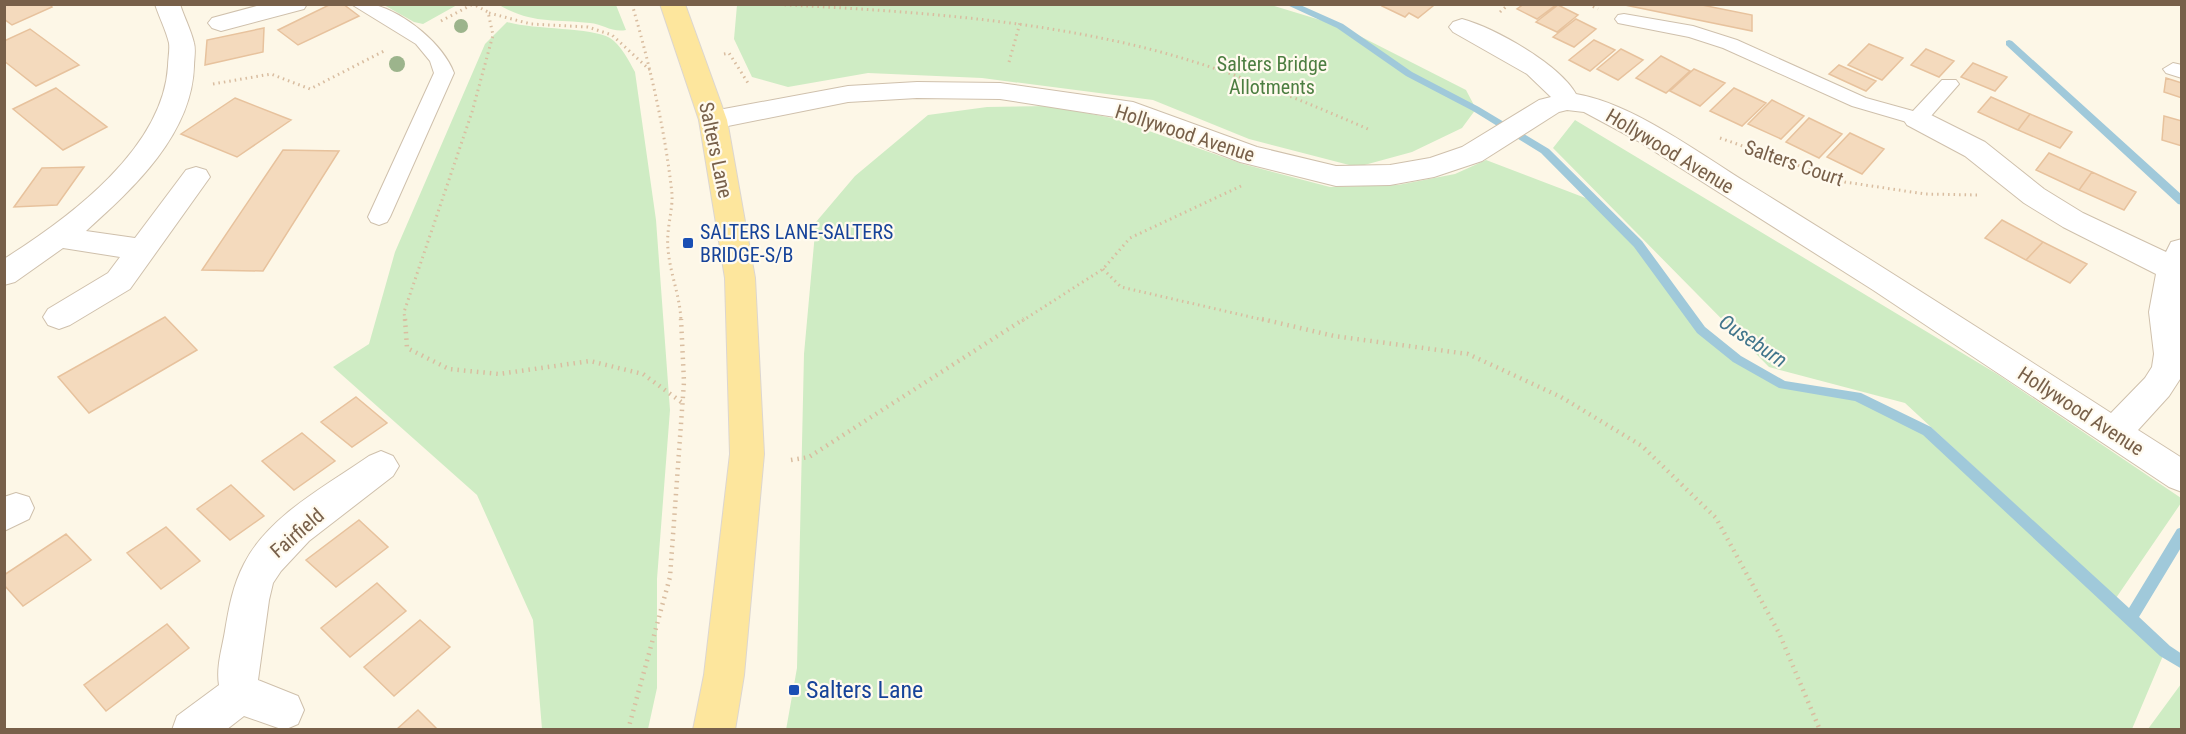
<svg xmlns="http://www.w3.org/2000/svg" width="2186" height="734" font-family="'Roboto Condensed',sans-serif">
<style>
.green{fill:#cfecc4}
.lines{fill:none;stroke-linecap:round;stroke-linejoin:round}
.stream{fill:#a0c9da;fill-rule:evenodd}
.building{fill:#f4dabd;stroke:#e7c29d;stroke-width:1.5}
.lane-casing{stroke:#cfc0ac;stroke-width:2}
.street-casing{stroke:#cfc0ac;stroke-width:2}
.primary-casing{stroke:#dcd6d0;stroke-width:2}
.path-far1{stroke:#d9bda0;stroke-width:3;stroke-dasharray:1.5 4;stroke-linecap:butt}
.path{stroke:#d9bda0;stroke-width:4.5;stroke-dasharray:1.5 5;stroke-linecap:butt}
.lane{fill:#fff;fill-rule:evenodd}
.street{fill:#fff;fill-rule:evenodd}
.primary{fill:#fde69d;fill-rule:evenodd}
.tree{fill:#9cb48c}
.transit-dot{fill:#1a4fb4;stroke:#fffaee;stroke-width:2}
.labels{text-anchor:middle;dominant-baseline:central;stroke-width:4.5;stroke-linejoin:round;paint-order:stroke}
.park-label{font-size:20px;fill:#4c7e41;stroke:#fffaee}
.street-label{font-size:20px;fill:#78604a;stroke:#fffaee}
.transit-label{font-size:20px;fill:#164399;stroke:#fffaee;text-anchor:start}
.water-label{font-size:21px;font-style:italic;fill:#42768c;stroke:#fffaee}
.near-transit-label{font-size:24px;fill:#164399;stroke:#fffaee;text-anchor:start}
</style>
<rect width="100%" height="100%" fill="#fdf7e7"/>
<path class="green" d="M384 5 457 4V5L423 24 414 22Z
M499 5H616L626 30C613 33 602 24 590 23 554 19 532 24 499 5Z
M737 5H1271L1340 26 1466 90 1476 109 1462 128 1412 152 1357 167 1249 139 1153 100 982 78 868 73 788 87 752 77 734 39Z
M507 22C534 30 591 27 610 38 621 45 629 61 635 72L656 220 670 410 657 579V688L648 729H542L533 620 477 495 333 367 369 344 395 252 485 44Z
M1050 106 1112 118 1243 164 1330 187 1398 185 1455 174 1486 160 1596 202 1638 244 1701 330 1737 359 1783 385 1857 396 1927 431 2165 651 2132 729 786 730 797 668 804 354 816 222 855 176 928 115 987 107Z
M1575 120 1997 374 2181 498V503L2116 598 1905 403 1769 367 1553 148Z
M2181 684V729H2148Z"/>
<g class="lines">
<path class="stream" d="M1285 4H1298L1343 24 1412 72 1479 107 1549 149 1642 241 1705 327 1741 356 1785 381 1861 393 1931 427 2129 608 2177 529 2182 527V546L2139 617 2170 646 2182 654V669L2160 656 1923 435 1855 401 1779 388 1733 362 1697 333 1634 247 1541 153 1473 111 1406 76 1337 28Z
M2009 40 2012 41 2182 195V205L2178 204 2006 45V41Z"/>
</g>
<path class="building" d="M4 4H49L52 7 12 25 4 19Z
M331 4H343L359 16 298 45 278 30Z
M1384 4H1429L1433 6 1418 18 1409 13 1405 17 1382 6Z
M1524 4H1557L1537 19 1517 9Z
M1620 4H1697L1752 15V31Z
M1558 5 1578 15 1557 32 1536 22Z
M1576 19 1596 29 1574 47 1553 37Z
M264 28 263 52 205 65 207 40Z
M30 29 79 65 36 86 4 61V41Z
M1594 40 1615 50 1590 71 1569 60Z
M1869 44 1903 58 1882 80 1848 65Z
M1621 49 1643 60 1618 80 1597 69Z
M1926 49 1954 61 1939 77 1911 65Z
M1661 56 1690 71 1666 93 1636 78Z
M1973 63 2007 77 1995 91 1961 77Z
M1839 65 1876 81 1866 91 1829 74Z
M1694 69 1725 83 1700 106 1670 91Z
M2166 78 2182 83V98L2164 92Z
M56 88 107 127 63 150 13 109Z
M1734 88 1766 103 1742 126 1710 111Z
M1991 97 2030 114 2018 130 1978 112Z
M235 98 291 120 237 157 181 134Z
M1772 100 1804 116 1781 139 1748 124Z
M2030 114 2072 132 2060 148 2018 130Z
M2164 116 2182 121V146L2162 140Z
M1809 118 1842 134 1819 158 1786 142Z
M1850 133 1884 149 1862 174 1827 157Z
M283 150 339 151 263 271 202 270Z
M2049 153 2092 172 2079 190 2036 170Z
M84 167 57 205 14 207 42 168Z
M2092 172 2136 192 2124 210 2079 190Z
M2002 220 2043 242 2026 260 1985 238Z
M2043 242 2087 264 2070 283 2026 260Z
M165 317 197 350 89 413 58 377Z
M356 397 387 423 352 447 321 422Z
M302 433 335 461 294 490 262 461Z
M231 485 264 516 230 540 197 509Z
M359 520 388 547 336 587 306 560Z
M166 527 200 561 161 589 127 553Z
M66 534 91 560 23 606 4 585V575Z
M377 583 406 611 350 657 321 628Z
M420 620 450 647 394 696 364 667Z
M167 624 189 648 106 711 84 685Z
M418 710 438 730H396Z"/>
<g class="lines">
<g class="lane-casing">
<path id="lane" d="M351 4C358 4 368 3 375 5 405 13 443 44 454 73L390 217 387 222 379 225 371 222 368 217 434 73 430 61 416 44Z
M1624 14 1693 26 1737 40 1866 98 1913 111 1942 80H1956L1959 84 1924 124 1917 125 1852 106 1723 48 1689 37 1618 23 1615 19 1618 15Z
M2173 63 2182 65V78L2166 73 2163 69Z"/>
</g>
<g class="street-casing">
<path id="street" d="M155 4H180C184 17 191 30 194 43 196 50 194 59 194 66 192 134 134 188 86 231L135 238 186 170 196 167 206 170 210 177 130 289 70 325 59 329 48 325 43 317 48 309 108 273 120 257 63 248 15 282 4 285V259C69 218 163 149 168 66 168 59 170 50 169 43 166 30 159 17 155 4Z
M264 4H307L304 9 221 31 212 28 208 23 212 18Z
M1462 19C1495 28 1559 64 1576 94 1632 103 1700 154 1749 184 1871 259 1991 336 2111 413L2145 378 2152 367 2154 354 2149 312 2156 274 2063 227 2024 203 1965 156 1907 125 1903 119 1907 113 1917 110 1927 113 1985 142 2044 189 2083 213 2166 252 2171 242 2182 239V376L2169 396 2138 430 2182 458V492L2169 487 1873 290 1638 141 1584 112 1567 110 1559 112 1482 161 1434 177 1390 185 1336 186 1240 162 1128 119 1000 99 917 98 848 102 713 129 703 126 699 120 703 114 713 111 848 86 917 82 1000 83 1133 102 1257 147 1336 166 1390 165 1430 158 1462 147 1539 100 1551 97 1527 74 1453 32 1449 27 1453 22Z
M381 451 393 456 399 466 393 476 309 541 281 571 273 583 269 600 258 680 298 696 304 710 298 724 284 730 244 716 226 730H172L177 716 219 685C216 667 222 649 225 631 229 607 233 585 244 564 268 516 326 486 369 456Z
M16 493 29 497 34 508 29 519 4 531V497Z"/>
</g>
<g class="primary-casing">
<path id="primary" d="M660 4H685L727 120 755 278 764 454 744 675 735 730H693L704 675 730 454 725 278 699 120Z"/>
</g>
<path class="path-far1" d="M632 4C650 66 665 129 672 194 673 210 666 229 668 249 670 274 680 295 681 321
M768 4C890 10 1013 17 1133 45 1214 64 1292 96 1368 129
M1588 4 1598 9
M1500 12 1509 4
M489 13 531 24 588 27 612 35 650 70
M441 21 473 4
M724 54 729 53 748 83
M1009 62 1020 23
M213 84 271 74 310 89 384 51
M1720 138 1845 182 1925 194 1977 195
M1103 269 1121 287 1268 321
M405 321 404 312 472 112 493 35 488 12 473 4
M1022 321 1103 269 1130 238 1241 186"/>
<path class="path" d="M405 319 407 348 449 369 499 374 590 361 643 374 684 404
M1262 319 1334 336 1468 354 1561 397 1642 446 1716 518 1779 633 1820 730
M791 460 809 457 1024 319
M628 730 670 577 684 382 681 319"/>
<use href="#lane" class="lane"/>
<use href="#street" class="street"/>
<use href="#primary" class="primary"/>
</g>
<g class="tree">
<circle cx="461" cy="26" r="7"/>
<circle cx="397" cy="64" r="8"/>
</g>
<g class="transit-dot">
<rect x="682" y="237" width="12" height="12" rx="3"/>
<rect x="788" y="684" width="12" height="12" rx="3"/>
</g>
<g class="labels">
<g class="park-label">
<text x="1272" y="64">Salters Bridge<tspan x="1272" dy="23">Allotments</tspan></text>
</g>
<g class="street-label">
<text transform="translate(1185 133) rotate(18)">Hollywood Avenue</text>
<text transform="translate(716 150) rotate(78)">Salters Lane</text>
<text transform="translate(1670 151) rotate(31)">Hollywood Avenue</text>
<text transform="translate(1794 163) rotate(19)">Salters Court</text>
<text transform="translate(2081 411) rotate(33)">Hollywood Avenue</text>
<text transform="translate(297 533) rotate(-41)">Fairfield</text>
</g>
<g class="transit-label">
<text x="700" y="232">SALTERS LANE-SALTERS<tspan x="700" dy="23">BRIDGE-S/B</tspan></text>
</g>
<g class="water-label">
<text transform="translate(1753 341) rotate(34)">Ouseburn</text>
</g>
<g class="near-transit-label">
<text x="806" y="690">Salters Lane</text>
</g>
</g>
<rect width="2186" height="734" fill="none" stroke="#78604a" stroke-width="12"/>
</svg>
